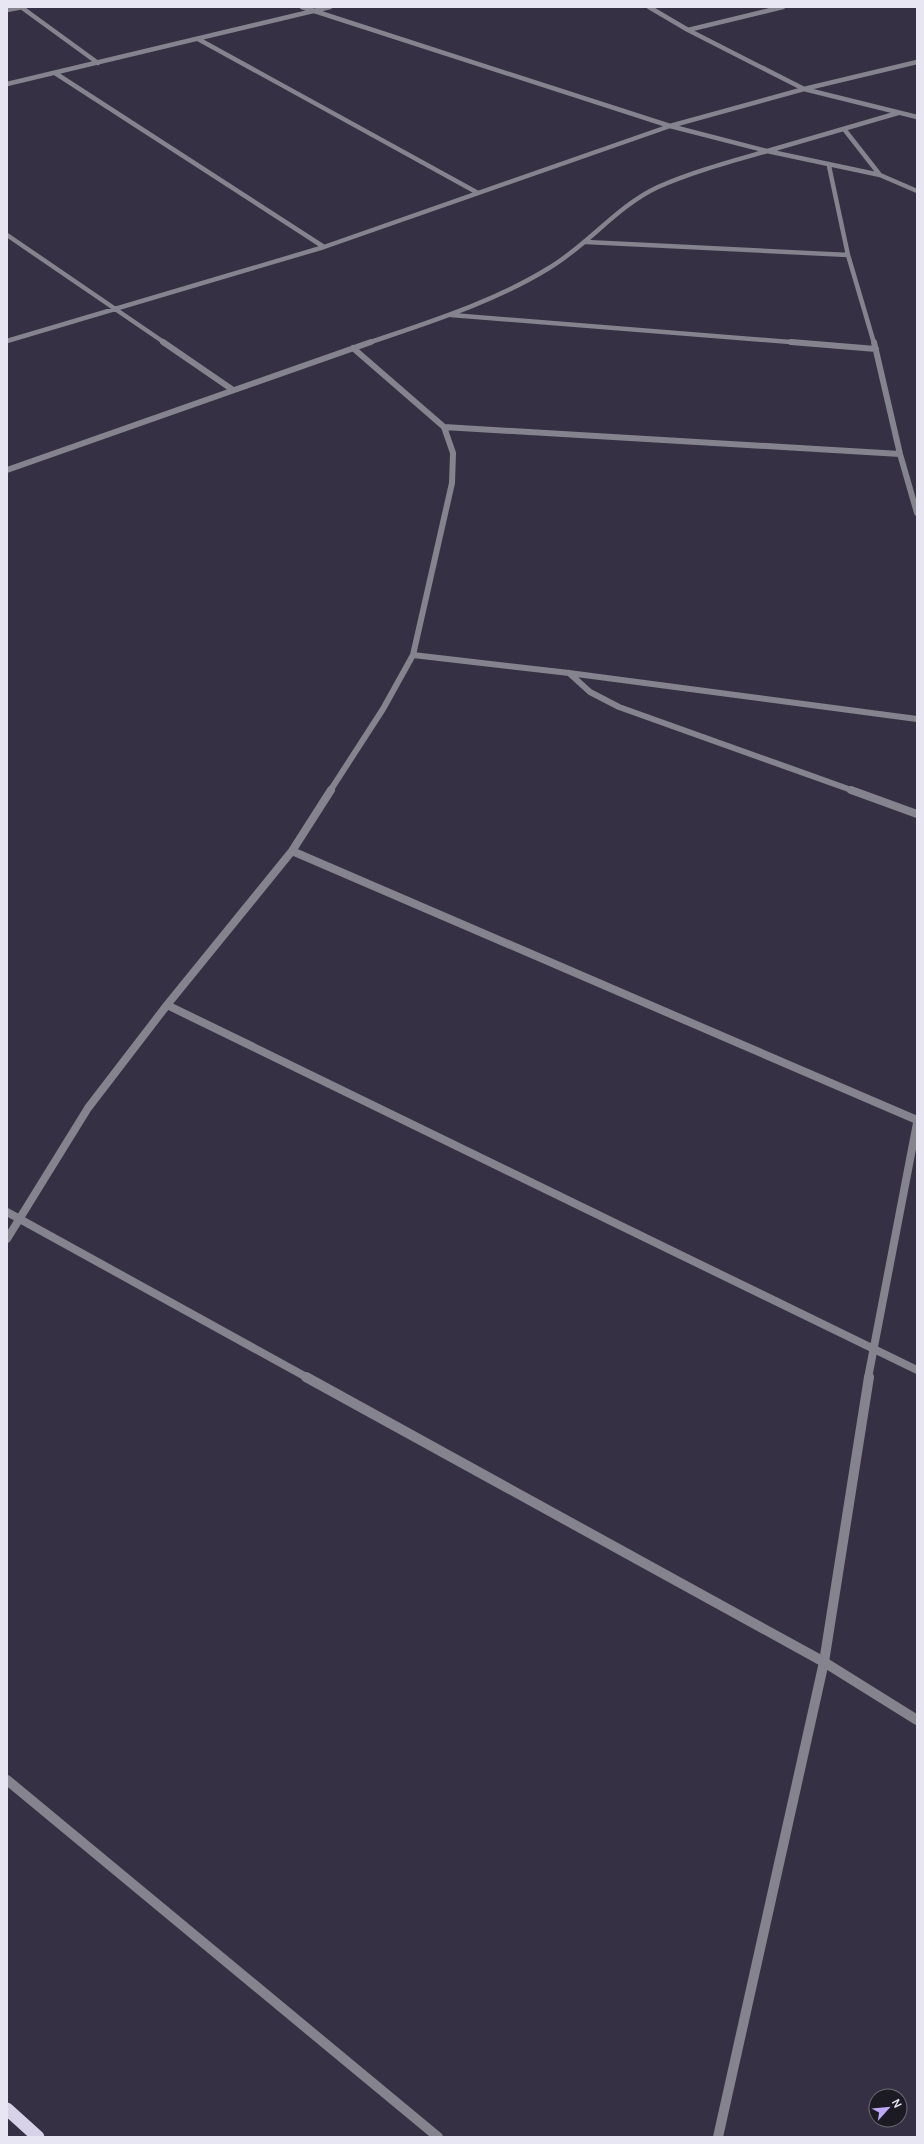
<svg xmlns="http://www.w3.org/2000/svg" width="924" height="2144" font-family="Manrope,sans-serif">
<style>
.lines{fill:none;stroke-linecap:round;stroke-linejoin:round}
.minor-far3{stroke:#85838d;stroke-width:4.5}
.minor-far2{stroke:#85838d;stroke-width:6}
.minor-far1{stroke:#85838d;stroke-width:8}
.minor{stroke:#85838d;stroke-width:10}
.primary{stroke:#d7d2e8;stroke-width:13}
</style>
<rect width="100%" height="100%" fill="#353044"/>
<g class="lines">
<path class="minor-far3" d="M21 7 98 63
M302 7 670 126 767 151 880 175 917 191
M649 7 688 30 804 89 917 117
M7 10 23 7
M688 30 783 7
M198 39 478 193
M55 73 324 247
M7 84 330 7
M844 129 880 175
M829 166 848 255 874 343
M7 235 165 343
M586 242 848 255
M451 315 803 343
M7 341 324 247 670 126 804 89 917 62
M368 343C429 322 494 302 549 268 588 245 617 206 658 187 692 172 729 162 764 152 809 139 853 126 898 113"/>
<path class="minor-far2" d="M163 342 233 390
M791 342 876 349
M874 342 900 454 917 513
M444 427 900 454
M7 470 371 342
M413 655 569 673 917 719
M569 673 590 692 619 707 854 791
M330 791 383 709 413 655 452 483 453 453 444 427 353 348"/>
<path class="minor-far1" d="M851 790 917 814
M292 851 917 1120
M167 1005 917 1370
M7 1212 308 1378
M7 1239 88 1108 167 1005 292 851 331 790
M868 1378 917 1123"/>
<path class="minor" d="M306 1377 824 1662 917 1720
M7 1780 438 2137
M718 2137 824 1662 869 1377"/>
<path class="primary" d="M7 2109 38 2137"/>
</g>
<rect width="924" height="2144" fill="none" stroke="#e8e6f3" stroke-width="16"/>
<g transform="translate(888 2108) rotate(63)"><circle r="19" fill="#1c1a23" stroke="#6e6c76"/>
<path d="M0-3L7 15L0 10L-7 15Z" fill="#bda9f5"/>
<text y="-6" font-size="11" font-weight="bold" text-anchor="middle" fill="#e8e6f3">N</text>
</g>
</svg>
